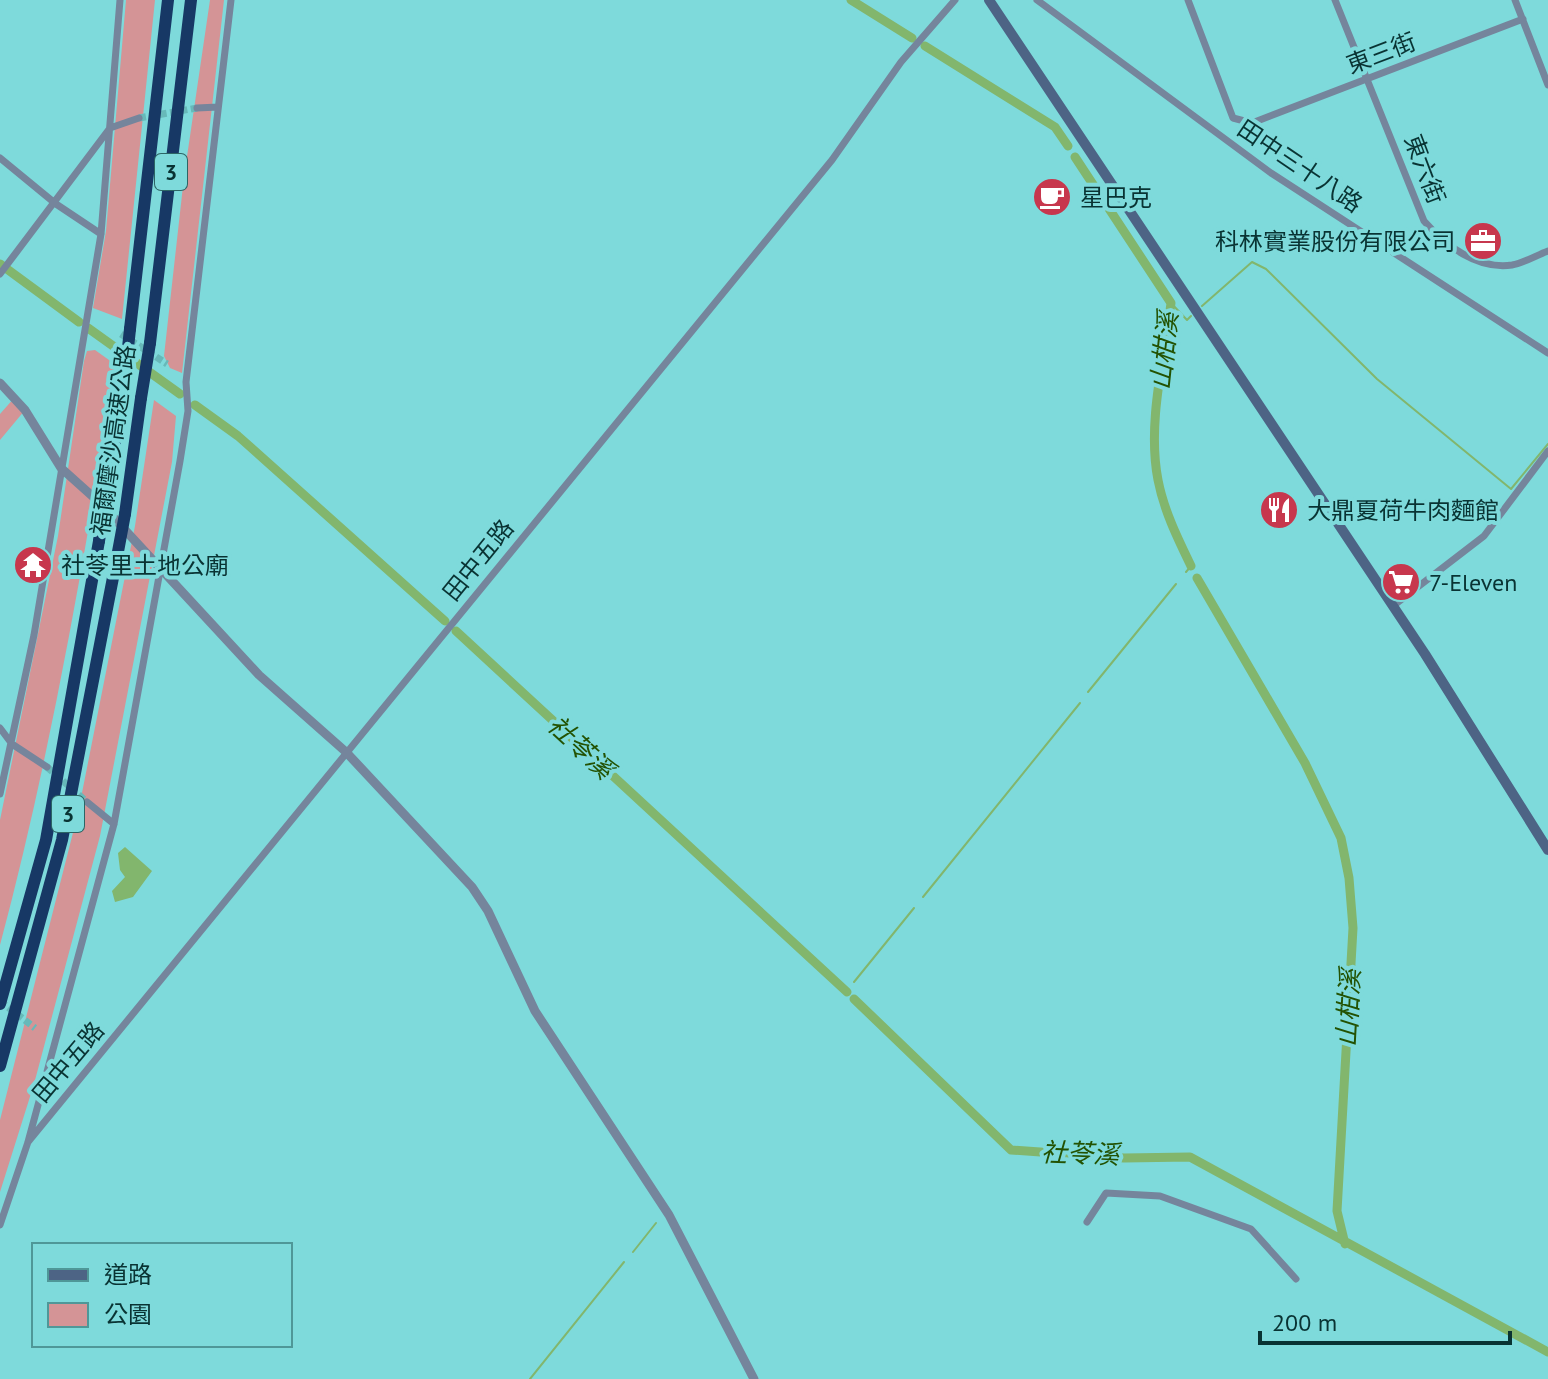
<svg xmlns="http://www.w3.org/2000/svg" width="1548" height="1379" font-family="'PT Sans','Noto Sans TC',sans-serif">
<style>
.green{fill:#d49496}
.water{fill:#82b66d}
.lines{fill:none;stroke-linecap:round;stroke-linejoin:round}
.stream{stroke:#82b66d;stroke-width:2}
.canal{stroke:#82b66d;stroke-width:9}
.minor-tunnel{stroke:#67b9b9;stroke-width:7;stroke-dasharray:7 3.5;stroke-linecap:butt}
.minor{stroke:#75859c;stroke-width:7}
.tertiary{stroke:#75859c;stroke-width:9}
.secondary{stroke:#4d6485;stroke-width:10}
.motorway{stroke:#173865;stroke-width:12}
.motorway-bridge{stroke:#173865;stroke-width:12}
.labels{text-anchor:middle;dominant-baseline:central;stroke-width:8;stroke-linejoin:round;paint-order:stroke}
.shield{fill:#7edadb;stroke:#2c6565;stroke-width:2}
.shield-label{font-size:22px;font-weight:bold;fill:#093333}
.street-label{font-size:24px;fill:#093333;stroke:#7edadb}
.poi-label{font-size:24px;fill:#093333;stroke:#7edadb;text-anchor:start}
.water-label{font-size:26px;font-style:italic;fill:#235203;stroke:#7edadb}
</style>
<rect width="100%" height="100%" fill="#7edadb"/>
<path class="green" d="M126 0H155L122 319 93 308 106 231Z
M210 0H224L182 373 170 368 164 356 184 177Z
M95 350 116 365C84 560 51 754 0 945V820L58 536 84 361 87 351Z
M15 397 25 410 0 440V414Z
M154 400 176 416 172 462 100 836 34 1084 0 1192V1120L78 813 135 526Z"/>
<path class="water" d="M125 847 152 871 133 897 115 902 112 891 125 877 120 870 118 853Z"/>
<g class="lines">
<path class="stream" d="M1171 303 1187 320 1191 316
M1202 306 1252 262 1266 269 1377 379 1511 489 1548 444
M1186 572 1191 566
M1088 692 1176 584
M923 897 1080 703
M854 982 914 908
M846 992V991
M633 1252 656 1223
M530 1379 624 1262"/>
<path class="canal" d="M851 0 912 38
M925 46 1055 127 1068 146
M1075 157 1171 303C1164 359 1147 424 1158 480 1164 511 1178 539 1191 566
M0 264 79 322
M88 328 180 394
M195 405 238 436 445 621
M1197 578 1305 763 1341 838 1349 878 1353 928 1337 1211 1345 1244
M456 631 847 992
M854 999 1011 1150 1124 1158 1190 1157 1548 1352"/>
<path class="minor-tunnel" d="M139 118 197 108
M121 334 167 364
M47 767 87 802
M0 1001 35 1028"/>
<path class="minor" d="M1037 0 1271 173 1548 353
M1188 0 1233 118 1252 123 1523 19
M1335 0 1424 221C1445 245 1477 270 1512 265 1524 263 1537 255 1548 251
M1515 0 1548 85
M197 108 218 107
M0 158 56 204 101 234
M0 274 110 128 139 118
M1393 606 1484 536 1548 451
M0 728 12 744 47 767
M0 794 34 635 101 234 120 0
M87 802 114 824
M28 1142 832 160 901 62 955 0
M1087 1222 1106 1193 1160 1196 1251 1229 1296 1279
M0 1225 28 1142 114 824 180 461 188 411 186 382 231 0"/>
<path class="tertiary" d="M0 383 25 410 61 468 100 503 259 675 346 752 472 887 488 911 535 1011 669 1215 754 1379"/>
<path class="secondary" d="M989 0 1425 654 1548 850"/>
<path class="motorway" d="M130 329 168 0
M150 343 191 0
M106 496 124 385
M125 514 141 398
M0 1004 46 840 99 541
M0 1066 62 840 117 557"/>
<path class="motorway-bridge" d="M124 385 130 329
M141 398 150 343
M99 541 106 496
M117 557 125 514"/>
</g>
<defs>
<g id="cafe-disc" transform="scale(2)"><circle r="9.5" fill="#c7374d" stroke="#7edadb"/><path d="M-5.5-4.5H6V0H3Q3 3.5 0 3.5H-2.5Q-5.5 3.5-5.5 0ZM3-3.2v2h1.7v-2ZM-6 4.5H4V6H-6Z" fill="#fff"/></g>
<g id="office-disc" transform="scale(2)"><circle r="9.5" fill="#c7374d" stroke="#7edadb"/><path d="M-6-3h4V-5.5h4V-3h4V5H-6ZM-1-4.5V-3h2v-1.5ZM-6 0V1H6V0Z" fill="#fff"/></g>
<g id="restaurant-disc" transform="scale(2)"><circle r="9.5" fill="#c7374d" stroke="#7edadb"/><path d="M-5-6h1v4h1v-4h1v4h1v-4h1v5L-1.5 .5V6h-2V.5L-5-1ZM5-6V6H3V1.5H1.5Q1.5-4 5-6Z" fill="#fff"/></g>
<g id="temple-disc" transform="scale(2)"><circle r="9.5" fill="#c7374d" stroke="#7edadb"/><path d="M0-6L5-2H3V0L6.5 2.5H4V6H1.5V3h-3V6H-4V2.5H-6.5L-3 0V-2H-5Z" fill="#fff"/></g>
<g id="supermarket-disc" transform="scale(2)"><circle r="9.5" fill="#c7374d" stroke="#7edadb"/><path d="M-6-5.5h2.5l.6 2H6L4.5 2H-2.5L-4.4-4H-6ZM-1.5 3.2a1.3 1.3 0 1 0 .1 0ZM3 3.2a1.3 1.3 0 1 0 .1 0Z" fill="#fff"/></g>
</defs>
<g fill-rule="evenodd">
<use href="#cafe-disc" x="1052" y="197"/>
<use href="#office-disc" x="1483" y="241"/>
<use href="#restaurant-disc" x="1279" y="510"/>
<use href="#temple-disc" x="33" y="565"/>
<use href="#supermarket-disc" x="1401" y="582"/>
</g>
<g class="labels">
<g class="shield">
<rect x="155" y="154" width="32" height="36" rx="6"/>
<rect x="52" y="796" width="32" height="36" rx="6"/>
</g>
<g class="shield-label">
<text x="171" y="172">3</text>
<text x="68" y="814">3</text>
</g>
<g class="street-label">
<text transform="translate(1381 53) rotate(-21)">東三街</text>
<text transform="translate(1300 166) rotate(34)">田中三十八路</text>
<text transform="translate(1425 169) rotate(69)">東六街</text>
<text transform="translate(113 440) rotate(-82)">福爾摩沙高速公路</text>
<text transform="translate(478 560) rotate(-51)">田中五路</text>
<text transform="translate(68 1062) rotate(-50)">田中五路</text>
</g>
<g class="poi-label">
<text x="1080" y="197">星巴克</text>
<text x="1455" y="241" text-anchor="end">科林實業股份有限公司</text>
<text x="1307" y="510">大鼎夏荷牛肉麵館</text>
<text x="61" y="565">社苓里土地公廟</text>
<text x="1429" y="582">7-Eleven</text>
</g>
<g class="water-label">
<text transform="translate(1164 351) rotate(-84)">山柑溪</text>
<text transform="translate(581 747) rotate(43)">社苓溪</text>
<text transform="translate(1348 1008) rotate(-87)">山柑溪</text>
<text transform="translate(1080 1153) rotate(2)">社苓溪</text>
</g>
</g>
<rect x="32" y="1243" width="260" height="104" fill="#7edadb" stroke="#4f9798" stroke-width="2"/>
<rect x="48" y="1269" width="40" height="12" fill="#4d6485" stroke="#4f9798" stroke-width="2"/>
<text x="104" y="1283" font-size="24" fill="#093333">道路</text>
<rect x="48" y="1303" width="40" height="24" fill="#d49496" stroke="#4f9798" stroke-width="2"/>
<text x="104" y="1323" font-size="24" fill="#093333">公園</text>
<path d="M1260 1331v12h250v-12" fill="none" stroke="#093333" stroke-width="4"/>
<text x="1272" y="1331" font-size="24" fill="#093333" stroke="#7edadb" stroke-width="6" paint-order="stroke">200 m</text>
</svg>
